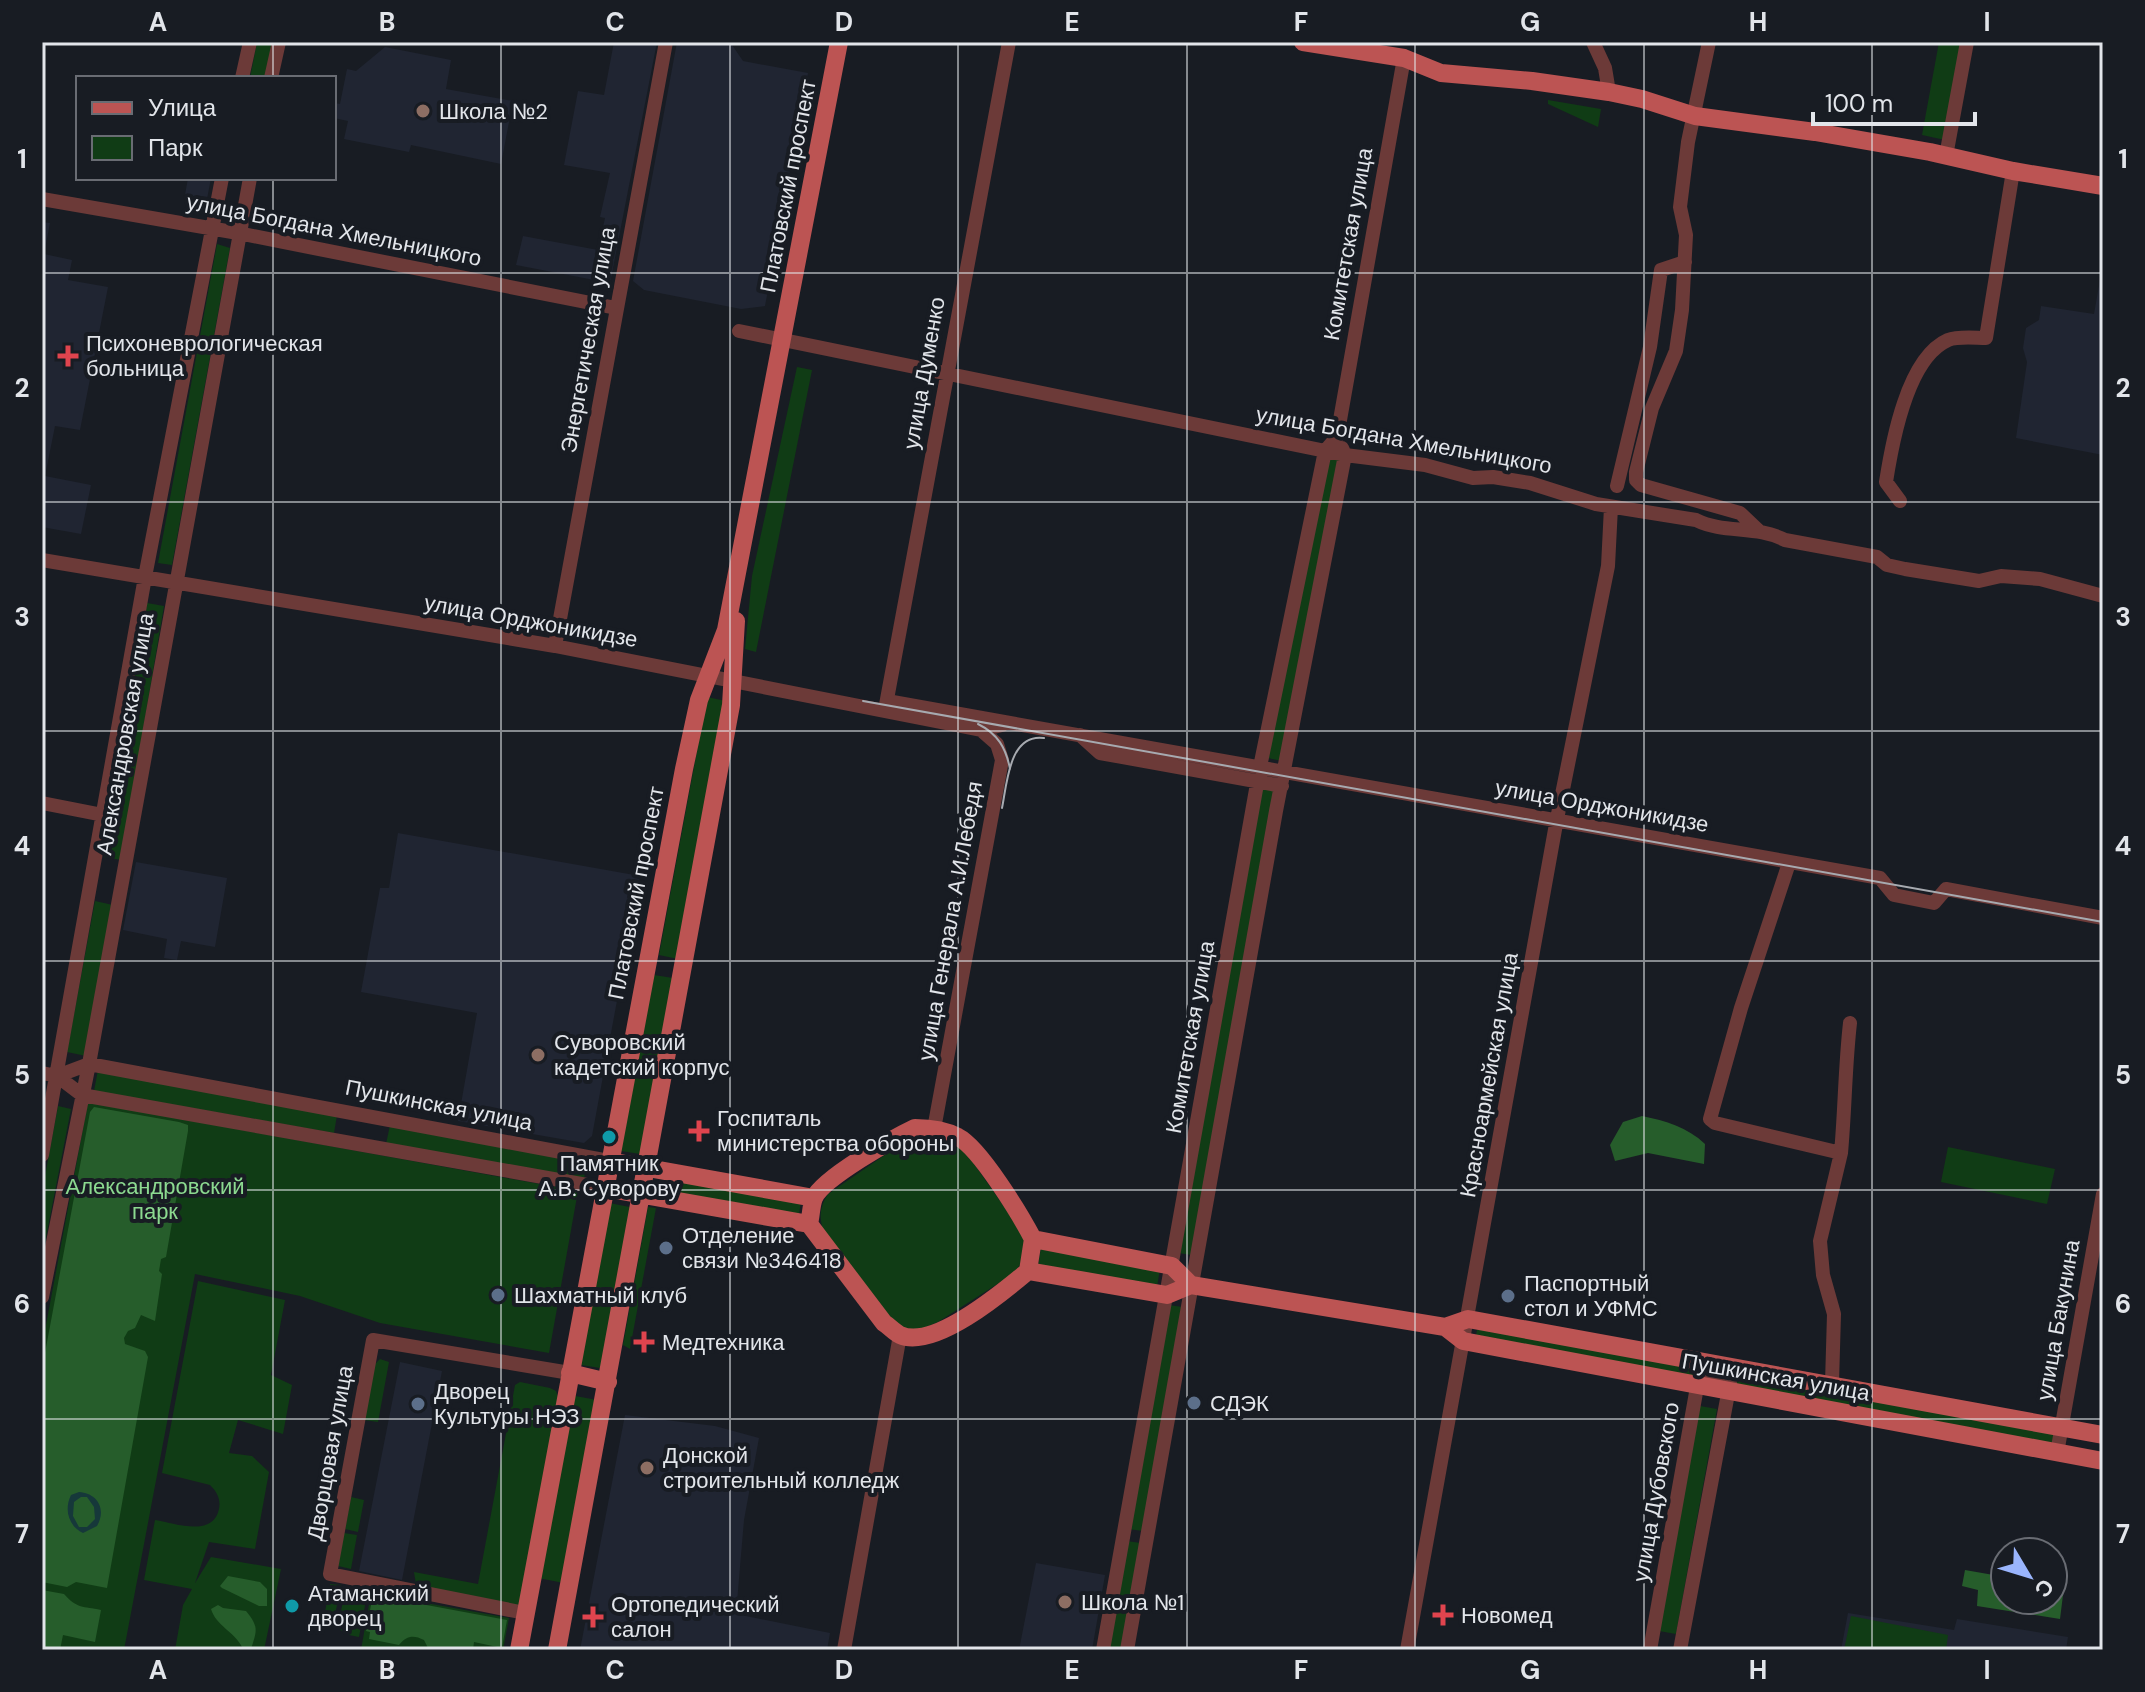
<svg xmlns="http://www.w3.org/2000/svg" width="2145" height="1692" font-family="'DM Sans',sans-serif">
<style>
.built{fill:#202532}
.green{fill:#103c15}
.forest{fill:#265d2b}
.water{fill:#16383a;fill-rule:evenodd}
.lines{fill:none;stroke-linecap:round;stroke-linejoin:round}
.minor{stroke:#6c3a38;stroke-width:14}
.major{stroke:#bc5453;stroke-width:18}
.tram{stroke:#a7aab0;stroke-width:2}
.grid{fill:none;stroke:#e2e5ea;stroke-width:2;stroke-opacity:0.55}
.education-dot{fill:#8d6e63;stroke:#181c23;stroke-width:3}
.health-dot{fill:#e0444e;stroke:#181c23;stroke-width:3}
.culture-dot{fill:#0f9aa8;stroke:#181c23;stroke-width:3}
.service-dot{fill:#5c6f8a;stroke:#181c23;stroke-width:3}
.labels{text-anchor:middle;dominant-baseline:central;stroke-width:8;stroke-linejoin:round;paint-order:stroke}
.poi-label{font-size:22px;fill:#e2e5ea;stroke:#181c23;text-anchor:start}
.street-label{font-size:22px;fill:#e2e5ea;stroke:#181c23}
.park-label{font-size:22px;fill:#8cda90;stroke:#181c23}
.neatline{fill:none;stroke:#e2e5ea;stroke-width:3}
.grid-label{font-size:26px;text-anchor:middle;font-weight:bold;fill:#e2e5ea}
</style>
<rect width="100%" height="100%" fill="#181c23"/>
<path class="built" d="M614 42H657L610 283 516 265 523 236 598 250 605 218 600 217 610 173 564 165 578 91 604 95Z
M677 42H730L743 61 808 73 765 306 741 309 644 290 633 281Z
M385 47 451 60 446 89 513 101 501 164 411 145 409 152 344 139 348 121 334 118V103L340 104 347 69 356 71Z
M188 178H211L207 199 185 195Z
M42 222 50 223 44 254 72 260 68 280 108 287 80 430 55 426 45 476 91 485 81 534 42 527Z
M2103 263V455L2016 438 2027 362 2023 348 2026 328 2039 320 2041 306 2094 314Z
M398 833 640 876 592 1136 584 1143 458 1121 477 1013 361 992 380 888H389Z
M136 862 227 878 215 947 181 941 177 960 164 958 167 939 123 930Z
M400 1362 442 1371 402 1580 359 1571Z
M625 1415 715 1426 759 1438 744 1520 736 1614 830 1633 827 1650H580Z
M1036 1563 1105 1575 1092 1650H1019Z
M1848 1613 1954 1630 1957 1619 2068 1637 2066 1650H1841Z"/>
<path class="green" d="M257 42H275L267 78H250Z
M1939 42H1963L1945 140 1922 135Z
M1548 100 1601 109 1598 127 1548 104Z
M217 244 230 248 172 565 158 563Z
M797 367 812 370 756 652 745 649 752 576Z
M1329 457 1341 459 1282 761 1268 758Z
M147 603 164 606 121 860 104 857Z
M707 697 726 701 678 959 659 955Z
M1262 787 1276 790 1191 1255 1179 1253Z
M95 901 113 905 86 1056 67 1052Z
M654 975 673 978 640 1154 621 1151Z
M98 1070 337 1115 334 1133 94 1091Z
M88 1102 578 1191 549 1353 380 1323 300 1296 195 1274 124 1650H42V1346Z
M58 1106 71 1109 42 1258V1192Z
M390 1125 587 1162 584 1179 386 1144Z
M922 1134 960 1148 972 1161 1024 1235C1027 1249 1023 1264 1013 1274L938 1322 914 1332 894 1323 824 1233C819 1218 819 1208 828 1194L914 1135Z
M1948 1147 2055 1169 2047 1204 1941 1182Z
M667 1177 801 1202 798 1219 664 1194Z
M604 1202 635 1208 606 1369 575 1364Z
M648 1207 656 1208 630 1349 623 1345Z
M1041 1248 1160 1269 1157 1287 1038 1266Z
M198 1281 285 1300 271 1375 292 1385 283 1434 238 1420 229 1453 252 1456 269 1472 255 1549 209 1542 195 1583 211 1557 281 1569 264 1650H175L183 1605 192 1589 144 1580 155 1520C174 1523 213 1538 219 1509 221 1499 217 1492 210 1485L162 1473Z
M1168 1305 1183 1307 1143 1531 1128 1529Z
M1478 1326 1710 1368 1709 1374 1699 1378 1476 1335Z
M380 1359 389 1362 378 1422 364 1420 374 1365Z
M1739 1373 2057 1433 2054 1445 1736 1385Z
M520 1382 550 1388 556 1391 558 1397 520 1606 424 1590 416 1584 414 1572 478 1584 515 1385Z
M570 1395 597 1400 564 1583 538 1578Z
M1700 1406 1717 1409 1676 1634 1659 1631Z
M351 1497 364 1500 358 1532 345 1529Z
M344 1533 357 1535 351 1569 338 1566Z
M1126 1541 1141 1543 1123 1650H1107Z
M330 1584 341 1585 333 1625 326 1630 322 1629Z
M346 1586 368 1590 359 1637 344 1634 338 1626Z
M371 1593 509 1618 503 1650H361Z
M1851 1616 1948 1635 1946 1650H1844Z"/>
<path class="forest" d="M94 1107 179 1122 188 1125V1131L166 1257 161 1259 159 1271 162 1274 155 1321 141 1315 135 1328 128 1331 124 1338 125 1344 145 1351 148 1357 107 1588 76 1582 67 1587 42 1582V1369L90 1112Z
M1642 1116C1666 1121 1687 1127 1705 1144L1704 1164 1648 1153 1615 1161 1610 1145 1623 1122Z
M1965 1570 2005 1577V1600H2053V1585L2064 1587 2060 1619 1977 1606 1978 1590 1962 1586Z
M228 1576 260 1582 267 1589V1606H259L222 1588 220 1586Z
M42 1590 64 1594C77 1609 83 1606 101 1610L95 1642 63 1635 60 1650H42Z
M373 1595 507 1620 502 1648 474 1642 473 1650H429L424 1640C414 1635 407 1635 399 1645L369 1639 370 1632 366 1631Z
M218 1605 223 1608 246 1611C259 1627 257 1630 251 1649L242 1647C234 1631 216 1626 211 1609Z"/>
<path class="water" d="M79 1492C97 1493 107 1509 97 1526L83 1533C68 1526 64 1509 71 1495ZM81 1497H87L94 1507 95 1519 87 1527H79L73 1516 74 1502Z"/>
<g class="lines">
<path class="minor" d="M1593 42 1605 68 1609 92
M1709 42 1688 142 1680 207 1686 235 1682 310 1676 351 1652 408 1636 472V480L1641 485 1740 513 1758 530
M242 78 250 42
M271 78 279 42
M1946 156 1967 42
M42 199 238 233 616 308
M739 331 1345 455 1425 465 1473 478 1493 477 1530 483 1596 504 1696 520C1724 534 1756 525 1785 540L1877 557 1887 565 1905 569 1979 581 2001 576 2040 579 2103 596
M1617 486 1650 347 1661 270 1685 262
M1900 501 1886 482C1892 443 1907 358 1948 340 1958 336 1975 338 1986 338L2013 171
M42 560 555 646 981 730 1002 725
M555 646 666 42
M887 701 1880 878 1894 895 1934 903 1946 889 2103 918
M885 710 1009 42
M1080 735 1100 753 1282 786
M42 803 103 815
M1789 863 1741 1008 1710 1119 1715 1123 1841 1153 1820 1241 1823 1275 1834 1314 1832 1383
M42 1073 57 1076 82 1095 604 1188
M57 1076 89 1064 609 1161
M934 1129 1002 760 997 744 981 730
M1841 1153C1845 1109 1845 1067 1850 1023
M42 1155 145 577 222 178
M42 1297 89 1064 250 178
M2057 1453 2103 1194
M525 1613 330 1574 373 1340 570 1373
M844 1650 900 1335
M1103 1650 1260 767 1325 451 1337 437 1404 58
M1127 1650 1276 811 1345 455 1342 448
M1407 1650 1556 824 1608 566 1611 507
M1650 1650 1697 1387 1734 1367
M1680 1650 1730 1383"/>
<path class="major" d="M1303 42 1404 58 1441 73 1532 81 1609 92 1642 99 1695 116 1815 132 1930 152 2013 171 2103 186
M915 1128C930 1128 945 1130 958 1137 980 1148 1021 1216 1033 1239L1028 1271C1003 1292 934 1350 900 1335 894 1332 889 1326 884 1323L809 1224C811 1216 811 1205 814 1198 823 1178 894 1138 915 1128Z
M609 1161 814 1198
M604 1188 809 1224
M1033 1239 1172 1266 1191 1285
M1028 1271 1167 1295 1191 1285 1445 1327 1468 1319 2103 1435
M1445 1327 1463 1341 2103 1461
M570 1373 608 1382
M519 1650 684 769 699 700 726 630 839 42
M557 1650 731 705 736 621"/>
<path class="tram" d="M863 701 2103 922
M978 724C998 734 1006 748 1010 769
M1002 808C1007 784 1009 733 1044 738"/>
</g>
<path class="grid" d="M273 42V78M501 42V1650M730 42V1650M958 42V1650M1187 42V1650M1415 42V1650M1644 42V1650M1872 42V1650M273 178V1650M42 273H2103M42 502H2103M42 731H2103M42 961H2103M42 1190H2103M42 1419H2103"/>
<g class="education-dot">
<circle cx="423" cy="111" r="8"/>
<circle cx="538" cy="1055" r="8"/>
<circle cx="647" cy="1468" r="8"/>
<circle cx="1065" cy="1602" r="8"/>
</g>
<g class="health-dot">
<path d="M64 344h8v8h8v8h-8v8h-8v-8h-8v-8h8z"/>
<path d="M695 1119h8v8h8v8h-8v8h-8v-8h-8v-8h8z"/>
<path d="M640 1330h8v8h8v8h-8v8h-8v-8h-8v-8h8z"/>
<path d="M1439 1603h8v8h8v8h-8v8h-8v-8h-8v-8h8z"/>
<path d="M589 1605h8v8h8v8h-8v8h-8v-8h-8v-8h8z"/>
</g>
<g class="culture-dot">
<circle cx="609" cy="1137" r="8"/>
<circle cx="292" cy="1606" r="8"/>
</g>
<g class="service-dot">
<circle cx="666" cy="1248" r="8"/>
<circle cx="498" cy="1295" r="8"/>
<circle cx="1508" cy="1296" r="8"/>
<circle cx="1194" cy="1403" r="8"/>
<circle cx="418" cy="1404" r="8"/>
</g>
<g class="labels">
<g class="poi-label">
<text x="439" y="111">Школа №2</text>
<text x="86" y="343">Психоневрологическая<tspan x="86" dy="25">больница</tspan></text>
<text x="554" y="1042">Суворовский<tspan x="554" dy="25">кадетский корпус</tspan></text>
<text x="717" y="1118">Госпиталь<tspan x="717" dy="25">министерства обороны</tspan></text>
<text x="609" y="1163" text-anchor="middle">Памятник<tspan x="609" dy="25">А.В. Суворову</tspan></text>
<text x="682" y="1235">Отделение<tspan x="682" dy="25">связи №346418</tspan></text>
<text x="1524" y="1283">Паспортный<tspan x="1524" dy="25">стол и УФМС</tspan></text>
<text x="514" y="1295">Шахматный клуб</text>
<text x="662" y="1342">Медтехника</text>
<text x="434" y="1391">Дворец<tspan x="434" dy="25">Культуры НЭЗ</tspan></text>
<text x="1210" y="1403">СДЭК</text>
<text x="663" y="1455">Донской<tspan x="663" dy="25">строительный колледж</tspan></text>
<text x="308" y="1593">Атаманский<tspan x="308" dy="25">дворец</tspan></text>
<text x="1081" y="1602">Школа №1</text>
<text x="611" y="1604">Ортопедический<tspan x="611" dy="25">салон</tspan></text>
<text x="1461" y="1615">Новомед</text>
</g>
<g class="street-label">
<text transform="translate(788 186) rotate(-79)">Платовский проспект</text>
<text transform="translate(334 230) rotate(11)">улица Богдана Хмельницкого</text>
<text transform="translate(1348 244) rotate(-80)">Комитетская улица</text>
<text transform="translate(588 340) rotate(-80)">Энергетическая улица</text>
<text transform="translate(924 373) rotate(-80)">улица Думенко</text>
<text transform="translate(1404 440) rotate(10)">улица Богдана Хмельницкого</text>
<text transform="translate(531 621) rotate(10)">улица Орджоникидзе</text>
<text transform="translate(125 734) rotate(-80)">Александровская улица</text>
<text transform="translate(1602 806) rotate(10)">улица Орджоникидзе</text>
<text transform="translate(636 893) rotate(-79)">Платовский проспект</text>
<text transform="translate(950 921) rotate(-80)">улица Генерала А.И.Лебедя</text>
<text transform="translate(1190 1037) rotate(-80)">Комитетская улица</text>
<text transform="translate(1489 1075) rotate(-80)">Красноармейская улица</text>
<text transform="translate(439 1105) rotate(11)">Пушкинская улица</text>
<text transform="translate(2058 1320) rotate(-80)">улица Бакунина</text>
<text transform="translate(1776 1377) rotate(10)">Пушкинская улица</text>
<text transform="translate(330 1453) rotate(-80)">Дворцовая улица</text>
<text transform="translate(1656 1492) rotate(-80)">улица Дубовского</text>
</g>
<g class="park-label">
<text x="155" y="1186">Александровский<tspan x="155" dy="25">парк</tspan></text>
</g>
</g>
<rect width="2145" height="1692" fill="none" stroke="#181c23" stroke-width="88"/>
<rect x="76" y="76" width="260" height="104" fill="#181c23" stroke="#696c73" stroke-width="2"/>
<rect x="92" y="102" width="40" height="12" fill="#bc5453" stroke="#696c73" stroke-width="2"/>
<text x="148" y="116" font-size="24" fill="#e2e5ea">Улица</text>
<rect x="92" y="136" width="40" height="24" fill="#103c15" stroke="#696c73" stroke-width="2"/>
<text x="148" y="156" font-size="24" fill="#e2e5ea">Парк</text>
<g transform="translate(2029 1576) rotate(128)"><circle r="38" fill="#181c23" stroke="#696c73" stroke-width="2"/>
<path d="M0-6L14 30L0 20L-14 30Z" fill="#9ab5fd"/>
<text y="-12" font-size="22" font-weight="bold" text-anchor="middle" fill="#e2e5ea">С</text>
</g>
<path d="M1813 112v12h162v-12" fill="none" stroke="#e2e5ea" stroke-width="4"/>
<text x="1825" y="112" font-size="24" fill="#e2e5ea" stroke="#181c23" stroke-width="6" paint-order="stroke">100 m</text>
<rect x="44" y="44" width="2057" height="1604" class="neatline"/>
<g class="grid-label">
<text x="158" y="31">A</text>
<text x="387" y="31">B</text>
<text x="615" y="31">C</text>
<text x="844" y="31">D</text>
<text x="1072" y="31">E</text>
<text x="1301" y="31">F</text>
<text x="1530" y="31">G</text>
<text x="1758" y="31">H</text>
<text x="1987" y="31">I</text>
<text x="22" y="168">1</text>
<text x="2123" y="168">1</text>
<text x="22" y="397">2</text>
<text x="2123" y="397">2</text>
<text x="22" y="626">3</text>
<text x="2123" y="626">3</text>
<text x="22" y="855">4</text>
<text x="2123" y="855">4</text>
<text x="22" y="1084">5</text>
<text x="2123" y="1084">5</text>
<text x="22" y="1313">6</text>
<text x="2123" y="1313">6</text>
<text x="22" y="1543">7</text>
<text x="2123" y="1543">7</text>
<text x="158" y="1679">A</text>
<text x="387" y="1679">B</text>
<text x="615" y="1679">C</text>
<text x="844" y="1679">D</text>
<text x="1072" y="1679">E</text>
<text x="1301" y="1679">F</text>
<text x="1530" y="1679">G</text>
<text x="1758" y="1679">H</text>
<text x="1987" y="1679">I</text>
</g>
</svg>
